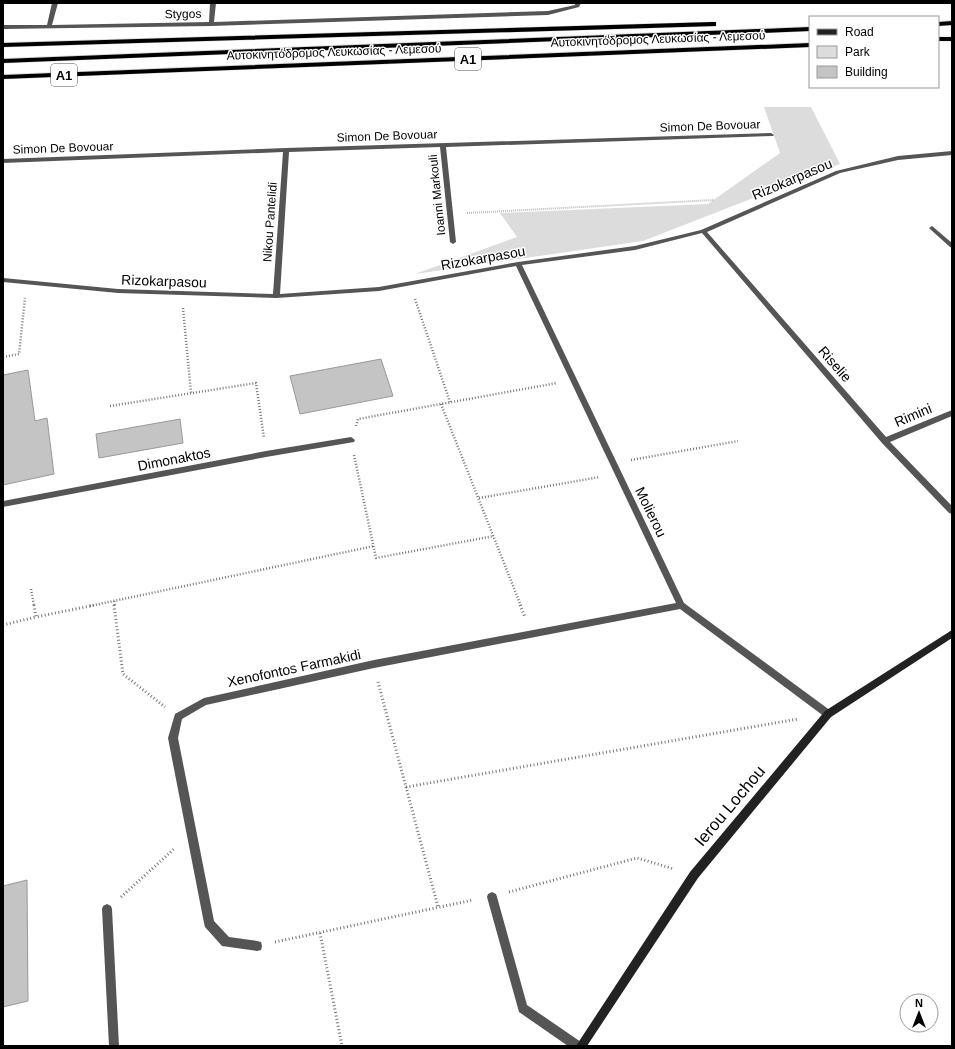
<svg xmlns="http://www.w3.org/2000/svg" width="955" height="1049" font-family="Helvetica,sans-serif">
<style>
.green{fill:#dcdcdc}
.building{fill:#c4c4c4;stroke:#999}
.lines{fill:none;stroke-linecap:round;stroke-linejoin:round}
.highway-casing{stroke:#dbdbdb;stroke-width:1}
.path-far2{stroke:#777;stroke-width:2;stroke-dasharray:0.5 1.5;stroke-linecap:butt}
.path-far1{stroke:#777;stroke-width:2.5;stroke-dasharray:1 2;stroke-linecap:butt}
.path{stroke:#777;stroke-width:3;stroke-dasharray:1 2.5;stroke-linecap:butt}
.lane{fill:#555;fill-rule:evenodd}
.street{fill:#555;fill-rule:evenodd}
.secondary{fill:#222;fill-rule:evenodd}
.highway{fill:#000;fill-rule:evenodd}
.labels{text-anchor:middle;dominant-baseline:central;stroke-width:3;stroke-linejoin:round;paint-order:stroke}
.far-street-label{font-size:12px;fill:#000;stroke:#fff}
.shield{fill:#fff;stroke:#4c4c4c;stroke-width:1}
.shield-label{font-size:13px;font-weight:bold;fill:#000}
.street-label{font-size:14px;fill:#000;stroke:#fff}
.near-street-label{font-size:17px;fill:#000;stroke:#fff}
</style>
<rect width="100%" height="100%" fill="#fff"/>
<path class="green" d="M764 107H811L840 164 643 241 415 274 517 237 500 213 708 204 780 153Z"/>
<path class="building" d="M381 359 393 396 300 414 290 376Z
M28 370 35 421 47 418 54 474 3 485V375Z
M180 419 183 443 99 458 96 434Z
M27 880 28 1001 3 1007V886Z"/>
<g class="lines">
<g class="highway-casing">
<path id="highway" d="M952 21V25L938 26V22Z
M713 22H716V26L3 47V43Z
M810 27V31L3 63V59Z
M938 37H952V41H938Z
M810 43V47L3 79V75Z"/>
</g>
<path class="path-far2" d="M467 213 714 200"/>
<path class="path-far1" d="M415 299 450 402
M183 308 191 393
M3 357 19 354 25 298
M441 404 521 606
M110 406 256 383 264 438
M356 426 358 419 557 383
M354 455 376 558 494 536
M631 460 738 441
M479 498 600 477
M31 589 34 606
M114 601 115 606
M90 606 374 546"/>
<path class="path" d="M34 605 36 617 95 605
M114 605 123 674 165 707
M520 605 525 617
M3 625 36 617
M378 682 438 907
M406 787 798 719
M509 892 637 858 674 869
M121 897 175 848
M320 933 342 1046
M275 942 473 900"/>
<path class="lane" d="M492 892 496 894 497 897 527 1005 581 1042 582 1046H568L519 1012 487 897 488 894Z
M107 904 111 906 112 909 119 1046H109L102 909 103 906Z"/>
<path class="street" d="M52 3H58L52 25 209 22 210 3H216L214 22 548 11 575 5V3H581L579 7 548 15 211 26 3 29V25H47Z
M771 133 774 135 773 136 446 147 456 242 453 244 450 242 440 147 289 152 280 294 379 287 518 262 635 246 701 230 836 171 898 156 952 151V155L898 160 840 173 707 232 886 437 952 410V416L890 442 952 506V514L949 513 882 443 702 233 635 250 522 265 684 603 831 711 833 714 831 717 828 718 825 717 680 609 374 668 206 705 182 719 178 738 214 921 229 937 257 941 261 942 262 946 261 950 257 951 222 946 205 927 204 923 168 738 175 714 204 698 374 660 676 603 516 266 379 291 276 298 118 293 3 282V278L118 289 273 294 283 152 3 163V159L286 148Z
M932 226 952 243V248L950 247 930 229 929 228Z
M351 437 355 440 354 442 266 457 3 507V501L266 451Z"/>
<path class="secondary" d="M952 630V638L831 717 698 878 587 1046H576L690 872 825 711Z"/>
<use href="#highway" class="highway"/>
</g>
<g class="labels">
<g class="far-street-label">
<text transform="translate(183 14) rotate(-1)">Stygos</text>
<text transform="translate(658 39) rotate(-2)">Αυτοκινητόδρομος Λευκωσίας - Λεμεσού</text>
<text transform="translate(334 52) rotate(-2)">Αυτοκινητόδρομος Λευκωσίας - Λεμεσού</text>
<text transform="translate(710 126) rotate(-2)">Simon De Bovouar</text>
<text transform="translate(387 136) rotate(-2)">Simon De Bovouar</text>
<text transform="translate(63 148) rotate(-2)">Simon De Bovouar</text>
<text transform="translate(437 195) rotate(-96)">Ioanni Markouli</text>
<text transform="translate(270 222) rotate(-86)">Nikou Pantelidi</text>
</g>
<g class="shield">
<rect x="455" y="48" width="26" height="22" rx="3"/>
<rect x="51" y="64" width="26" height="22" rx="3"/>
</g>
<g class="shield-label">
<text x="468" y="59">A1</text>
<text x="64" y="75">A1</text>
</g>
<g class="street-label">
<text transform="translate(792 179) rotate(-23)">Rizokarpasou</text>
<text transform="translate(483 258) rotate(-10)">Rizokarpasou</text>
<text transform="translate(164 281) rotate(2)">Rizokarpasou</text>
<text transform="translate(835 364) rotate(49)">Riselie</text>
<text transform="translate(913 415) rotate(-23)">Rimini</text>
<text transform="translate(174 459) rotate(-11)">Dimonaktos</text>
<text transform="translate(651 512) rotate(64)">Molierou</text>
<text transform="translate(294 668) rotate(-12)">Xenofontos Farmakidi</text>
</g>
<g class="near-street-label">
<text transform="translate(730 806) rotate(-50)">Ierou Lochou</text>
</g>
</g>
<rect width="955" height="1049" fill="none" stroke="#000000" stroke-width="8"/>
<rect x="809" y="16" width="130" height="72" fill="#ffffff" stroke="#999999"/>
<rect x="817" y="29" width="20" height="6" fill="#222222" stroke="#999999"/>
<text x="845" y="36" font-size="12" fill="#000000">Road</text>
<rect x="817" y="46" width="20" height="12" fill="#dcdcdc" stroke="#999999"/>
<text x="845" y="56" font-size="12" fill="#000000">Park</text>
<rect x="817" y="66" width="20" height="12" fill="#c4c4c4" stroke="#999999"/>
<text x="845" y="76" font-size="12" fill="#000000">Building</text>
<g transform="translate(919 1013)"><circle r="19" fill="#ffffff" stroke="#999999"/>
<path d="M0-3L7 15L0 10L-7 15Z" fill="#000000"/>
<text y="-6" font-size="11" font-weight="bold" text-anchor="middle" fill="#000000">N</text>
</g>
</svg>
